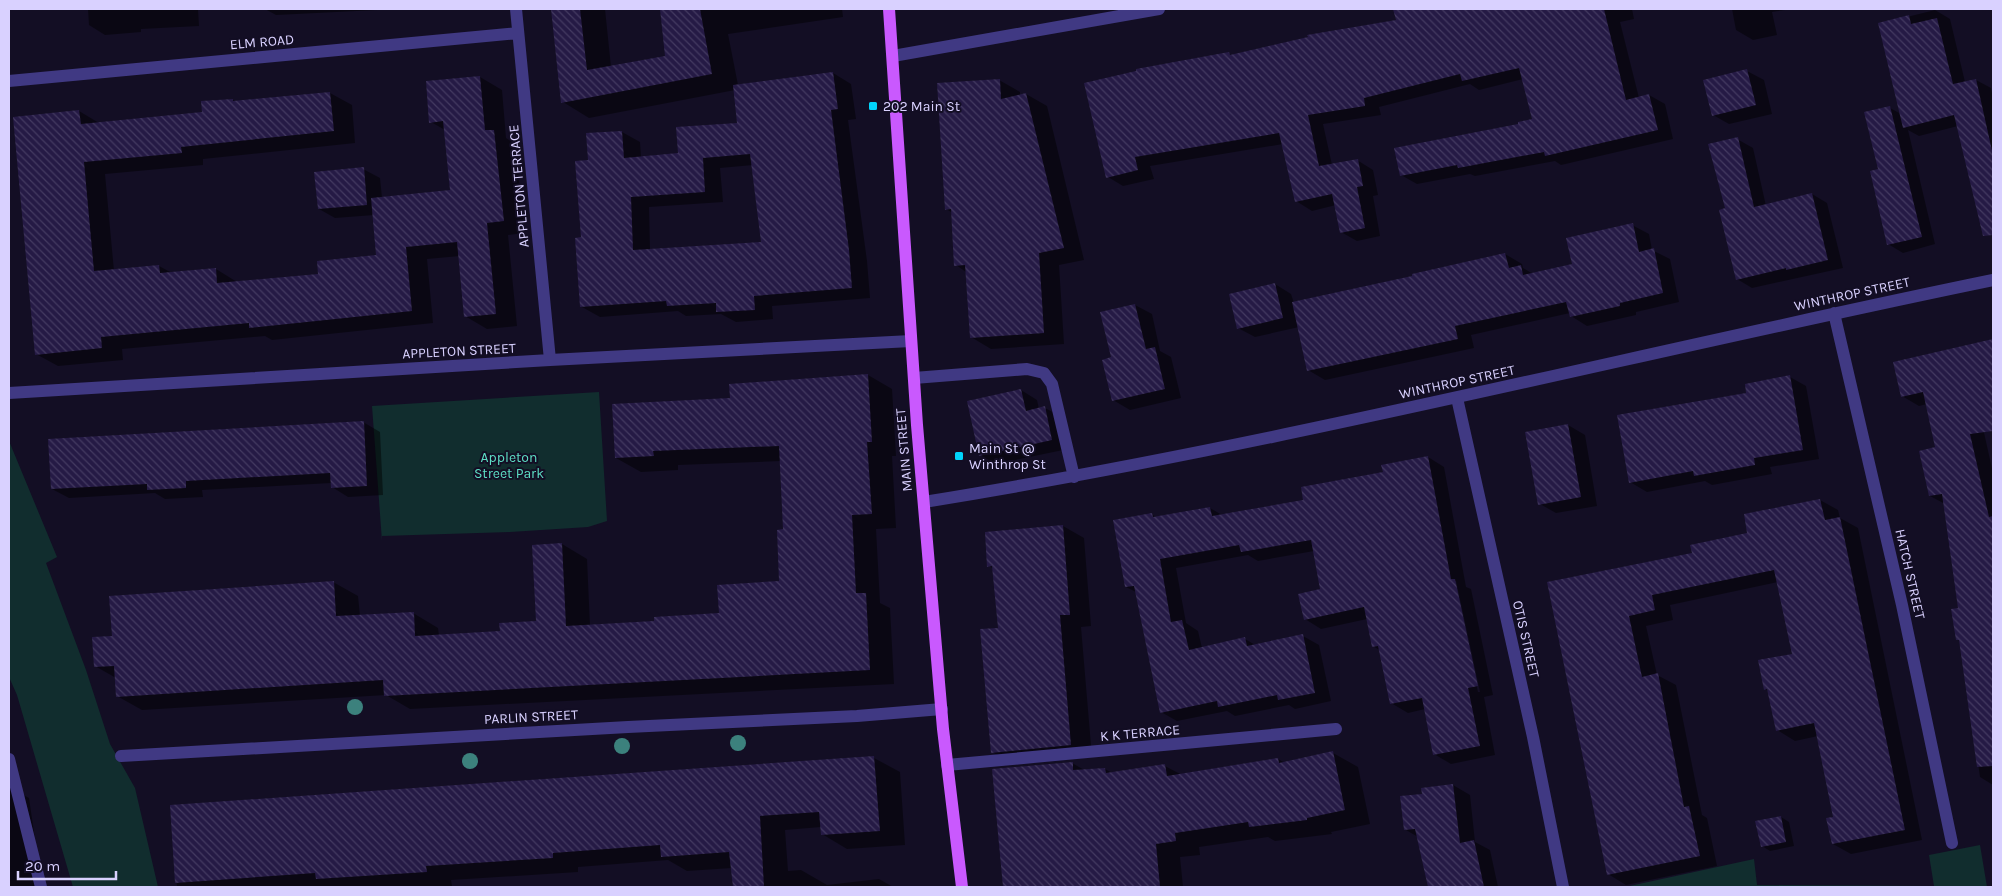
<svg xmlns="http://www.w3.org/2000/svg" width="2002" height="896" font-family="Karla,sans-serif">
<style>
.green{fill:#112d2e}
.shadow{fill:#0007;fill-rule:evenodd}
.building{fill:url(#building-back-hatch);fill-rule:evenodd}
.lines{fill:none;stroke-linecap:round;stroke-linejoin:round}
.minor{stroke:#403983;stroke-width:12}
.major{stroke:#c959fe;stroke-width:12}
.tree{fill:#3c817d}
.poi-dot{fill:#01d4fb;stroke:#130e24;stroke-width:2}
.labels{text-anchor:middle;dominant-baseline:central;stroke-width:4;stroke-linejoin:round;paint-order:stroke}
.street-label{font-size:14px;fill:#d9d1ff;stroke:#130e24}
.poi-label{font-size:14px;fill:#d9d1ff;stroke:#130e24;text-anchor:start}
.park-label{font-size:14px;fill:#5ddfc5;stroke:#130e24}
</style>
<defs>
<pattern id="building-back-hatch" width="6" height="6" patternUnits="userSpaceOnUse" patternTransform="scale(1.25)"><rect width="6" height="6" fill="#251a45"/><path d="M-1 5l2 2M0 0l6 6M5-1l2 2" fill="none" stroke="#443a61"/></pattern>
</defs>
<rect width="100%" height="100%" fill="#130e24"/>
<path class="green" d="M599 392 607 521 588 527 510 532 382 536V541L372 406Z
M9 441 57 557 46 563 86 670 110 744 135 788 158 887H73L17 695 9 677Z
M1980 845 1987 887H1625L1754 859 1757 885 1934 886 1929 855Z"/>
<path class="shadow" d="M88 9H198L199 26 141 29V32L105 35 89 25Z
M265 9H397L276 15Z
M552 9H605L611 67 666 57 661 9H842L843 17 728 34 738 85 833 73 851 84 856 119 848 120 867 261 870 298 772 306 773 319 736 322 721 314 686 316 678 311 600 317 582 307V238L590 161 622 132 640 142 641 157 679 154 739 124 735 90 589 118 563 102ZM753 165 763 243 650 250 649 207 723 202 720 168Z
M1394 9H1632L1634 19 1620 22 1639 98 1649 95 1665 104 1673 139 1561 165 1555 161 1475 176 1470 174 1417 184 1401 175 1533 120 1523 79 1479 90 1470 84 1379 107 1381 115 1323 124 1332 165 1357 160 1373 170 1378 195 1373 196 1380 236 1357 241 1341 232 1336 205 1312 211 1296 201 1283 144 1150 166 1154 179 1123 186 1108 177 1229 54 1233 56 1397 21Z
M1732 9H1791L1772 12 1777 35 1753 40 1736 30Z
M1935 10 1950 19 1965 82 1976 80 1991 88 1993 99V231L1981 224 1958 126 1919 136 1908 130 1935 244 1903 253 1888 244 1879 170 1890 108 1901 114 1879 24Z
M1747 71 1764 80 1772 114 1729 124 1713 115Z
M480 77 502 90 506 138 515 144 525 233 508 235 517 326 487 329 465 316 460 256 427 259 433 323 272 340 265 336 122 349 123 360 58 366 36 354 79 111 99 123 203 113 233 100 237 102 330 93 352 105 355 143 203 159V165L105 174 114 271 159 266 172 273 216 269 237 282 319 275 377 256 374 215 335 218 319 209 363 169 380 178 382 198 451 191 445 130 431 122Z
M999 80 1020 92V96L1026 94 1047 106 1084 260 1059 265 1064 344 991 349 971 337 966 272 956 265 953 213 946 209Z
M1737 139 1753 148 1766 206 1812 194 1827 203 1843 268 1752 288 1737 279 1726 209Z
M1632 225 1649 234 1652 250 1670 259 1679 302 1636 312V315L1587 326 1571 316 1570 313 1471 335 1474 348 1325 380 1308 370 1299 327 1255 337 1238 328 1275 284 1291 294 1294 303 1414 277 1505 254 1522 264 1523 268 1533 274 1573 265Z
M1135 305 1152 314 1160 351 1171 357 1181 398 1130 410 1113 400 1112 358Z
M1993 341V417L1981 419 1993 473V785L1980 777 1961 642 1957 639 1959 609 1945 504 1930 496 1936 448 1927 404 1919 406 1902 396 1894 363Z
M868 375 892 389 896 456H892L896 528 876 529 880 603 890 608 894 684 410 709 386 695 142 710 117 696 116 678 95 666 113 637 333 582 358 596 360 616 413 613 438 628 439 636 501 632 538 622 562 544 587 559 590 626 655 622 720 614 781 582 785 530 781 461 678 465V470L641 472 616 458 732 399Z
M1790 377 1806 386 1819 459 1770 467 1772 474 1712 485 1705 481 1647 492 1630 482 1748 394Z
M1021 390 1037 400 1039 409 1045 408 1062 417 1068 449 996 464 980 455Z
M363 422 380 432 383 495 348 497 332 487 331 483 202 490 203 497 165 499 155 493 69 498 52 489Z
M1568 425 1585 435 1597 506 1556 513 1540 504Z
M1428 457 1444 467 1466 587 1471 589 1493 695 1484 697 1495 755 1451 764 1434 754 1425 709 1408 713 1391 703 1381 651 1373 646 1367 619 1321 629 1305 619 1321 590 1314 551 1258 561 1248 555 1176 568 1186 623 1198 631 1202 648 1245 639 1257 646 1303 636 1319 645 1331 701 1295 709 1289 705 1235 716 1227 711 1177 721 1161 712 1136 592 1126 587 1151 514 1158 518 1210 508 1222 515 1305 501ZM1454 581H1456L1480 692H1478Z
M1820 500 1838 510 1840 518 1858 528 1922 840 1851 854 1833 844 1834 818 1818 736 1795 741 1777 730 1768 691 1765 689 1794 655 1778 582 1670 605 1673 620 1646 626 1657 675 1676 685 1702 815 1707 818 1717 866 1626 885 1608 874 1548 583 1693 554 1748 534Z
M1063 526 1084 538 1091 626 1081 627 1092 757 1013 764 992 752 999 629 994 569 989 566Z
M1333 753 1358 767 1370 824 1331 832 1332 834 1275 841 1268 837 1199 847 1200 855 1180 857 1183 887H1004L994 770 1072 763 1086 771 1105 769 1112 773 1165 766 1182 775 1278 759 1285 763Z
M874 758 900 772 905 845 847 849 822 834 821 827 785 830 788 871 801 870 827 885 879 879 893 887H734L732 868 687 871 668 860 578 867V872L451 880 452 886 437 887H177L171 806Z
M1453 785 1470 795 1475 842 1490 850 1498 887H1429L1418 837 1406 830 1423 795Z
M9 787 29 798 42 887H9Z
M1781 817 1789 822 1794 846 1770 851 1762 846Z"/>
<path class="building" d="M551 9H580L587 70 665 56 660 9H700L712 74 561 103Z
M1393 9H1604L1626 100 1649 94 1658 130 1545 156 1544 152 1458 168 1457 165 1400 176 1394 148 1518 124V122L1532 119 1519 68 1462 81 1460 74 1364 98 1365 106 1308 115 1319 166 1358 159 1363 186 1357 187 1365 228 1340 233 1332 194 1295 202 1279 133 1135 157 1138 170 1106 178 1084 83 1136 71V69L1229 52 1230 55 1308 37 1307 35 1396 20Z
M1909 15 1911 24 1937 18 1953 84 1976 79 1993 155V235L1983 236 1954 115 1903 128 1878 23Z
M1747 69 1756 105 1712 116 1703 80Z
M833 72 838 109 831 110 849 250 852 288 754 296 755 310 716 312V303L667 306 666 301 580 307 575 238 581 237 575 161 588 160 586 133 622 131 624 158 678 153 676 127 737 123 733 85ZM750 154 761 242 633 250 631 197 705 192 703 158Z
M480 76 485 130H494L504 221 487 223 496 314 464 317 457 242 406 247 412 311 249 328V323L101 337 102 348 35 355 13 117 79 110 81 124 202 112 201 101 233 99V101L330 92 334 131 181 147 182 153 84 162 94 271 159 265 160 273 216 268 217 283 318 274 317 261 376 255 371 198 450 190 443 121 429 123 426 81Z
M1000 79 1001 99 1026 93 1064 248 1039 253 1044 333 970 338 965 265 954 266 951 209 945 210 937 83Z
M1890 106 1922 237 1887 245 1870 171 1878 169 1864 112Z
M1738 137 1754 207 1812 193 1828 260 1786 270V268L1736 280 1719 210 1725 208 1708 144Z
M364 167 367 205 318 209 314 172Z
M1633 223 1639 252 1654 248 1663 293 1620 303V306L1570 317 1566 302 1455 326 1458 339 1307 371 1292 302 1412 276V274L1505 253 1509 268 1521 265 1523 275 1572 264 1566 238Z
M1275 283 1283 318 1237 329 1229 294Z
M1135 304 1146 349 1155 347 1165 389 1112 401 1102 360 1111 357 1100 312Z
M1993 339V431L1970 434 1989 517 1993 516V766L1977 767 1959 640H1956L1951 609 1958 608 1942 494 1929 496 1919 451 1935 447 1923 392 1901 397 1893 362Z
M868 374 872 442H867L872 514 852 515 856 593H866L870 670 384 696 383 680 116 697 114 666 94 667 92 637 112 636 109 596 334 581 336 616 414 612 415 636 500 631 499 623 536 621 532 545 562 543 566 626 654 621V617L719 613 717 585 779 581 777 530 783 529 779 446 653 451 654 456 615 458 612 404 730 398 729 384Z
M1790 375 1803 450 1754 458 1755 465 1694 476 1693 471 1629 483 1617 415 1746 393 1745 384Z
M1021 389 1026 411 1045 406 1052 440 979 456 967 401Z
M364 421 367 486 331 488 330 473 186 481V488L147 490V484L51 489 48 439Z
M1568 424 1581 497 1538 505 1525 432Z
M1428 456 1451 579H1455L1478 686 1468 688 1480 746 1433 755 1422 698 1390 704 1378 646 1372 647 1364 607 1304 620 1298 594 1320 589 1311 540 1241 552 1239 545 1160 559 1171 622 1182 620 1189 650 1245 637 1247 646 1303 634 1315 693 1278 700 1277 695 1218 707 1217 701 1160 713 1134 586 1125 587 1113 520 1152 513 1153 517 1210 507 1212 516 1303 500 1301 487 1383 472 1381 465Z
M1820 499 1825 520 1840 517 1905 830 1832 844 1826 818 1833 817 1814 723 1776 731 1767 689 1764 690 1758 660 1792 654 1774 570 1652 595 1655 610 1629 616 1642 677 1658 673 1684 807 1689 806 1700 856 1607 875 1547 582 1692 553 1690 545 1747 533 1744 514Z
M1063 525 1070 615H1060L1071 745 991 753 980 629 998 628 992 566 987 567 985 532Z
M1333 751 1345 810 1307 818V820L1249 827 1248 822 1175 833 1176 841 1156 844 1160 887H1003L992 769 1073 762V770L1105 768 1106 773 1165 764 1167 776 1278 758 1279 763Z
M874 756 880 831 821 835 819 812 760 816 764 887H733L729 852 661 857 660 845 553 853V858L426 866 427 872 316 879 315 873 175 883 170 805Z
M1453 784 1460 843 1474 840 1484 887H1428L1415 829 1404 830 1400 796 1422 794 1421 788Z
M1781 816 1786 842 1761 847 1755 821Z"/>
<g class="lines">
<path class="minor" d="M516 9 550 360
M893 56 1159 9
M9 81 518 33
M1834 313 1902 605 1952 843
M914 378 1027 369 1044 373 1052 384 1074 477
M9 393 550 360 911 341
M1457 398 1533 737 1563 887
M924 502C1284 444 1637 353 1993 280
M121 756 628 727 857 716 942 709
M9 759 41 887
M947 765 1336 729"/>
<path class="major" d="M889 9 917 425 943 729 962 887"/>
</g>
<g class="tree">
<circle cx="355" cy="707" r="8"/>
<circle cx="738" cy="743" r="8"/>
<circle cx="622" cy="746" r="8"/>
<circle cx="470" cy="761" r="8"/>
</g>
<g class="poi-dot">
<rect x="868" y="101" width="10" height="10" rx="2.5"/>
<rect x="954" y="451" width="10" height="10" rx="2.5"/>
</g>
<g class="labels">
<g class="street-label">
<text transform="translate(262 42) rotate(-5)">ELM ROAD</text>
<text transform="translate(519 186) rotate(-95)">APPLETON TERRACE</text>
<text transform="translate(1852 294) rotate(-12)">WINTHROP STREET</text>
<text transform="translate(459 351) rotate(-3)">APPLETON STREET</text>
<text transform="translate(1457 382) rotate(-12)">WINTHROP STREET</text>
<text transform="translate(904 450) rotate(-95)">MAIN STREET</text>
<text transform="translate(1910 574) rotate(77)">HATCH STREET</text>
<text transform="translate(1526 639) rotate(77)">OTIS STREET</text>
<text transform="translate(531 717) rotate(-3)">PARLIN STREET</text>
<text transform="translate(1140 733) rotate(-5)">K K TERRACE</text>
</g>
<g class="poi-label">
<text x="883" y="106">202 Main St</text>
<text x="969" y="448">Main St @<tspan x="969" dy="16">Winthrop St</tspan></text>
</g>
<g class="park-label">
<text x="509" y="457">Appleton<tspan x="509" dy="16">Street Park</tspan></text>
</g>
</g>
<rect width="2002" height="896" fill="none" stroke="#d9d1ff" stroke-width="20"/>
<path d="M18 871v8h98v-8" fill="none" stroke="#d9d1ff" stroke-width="2.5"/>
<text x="25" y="871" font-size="15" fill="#d9d1ff" stroke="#130e24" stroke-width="4" paint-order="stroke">20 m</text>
</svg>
